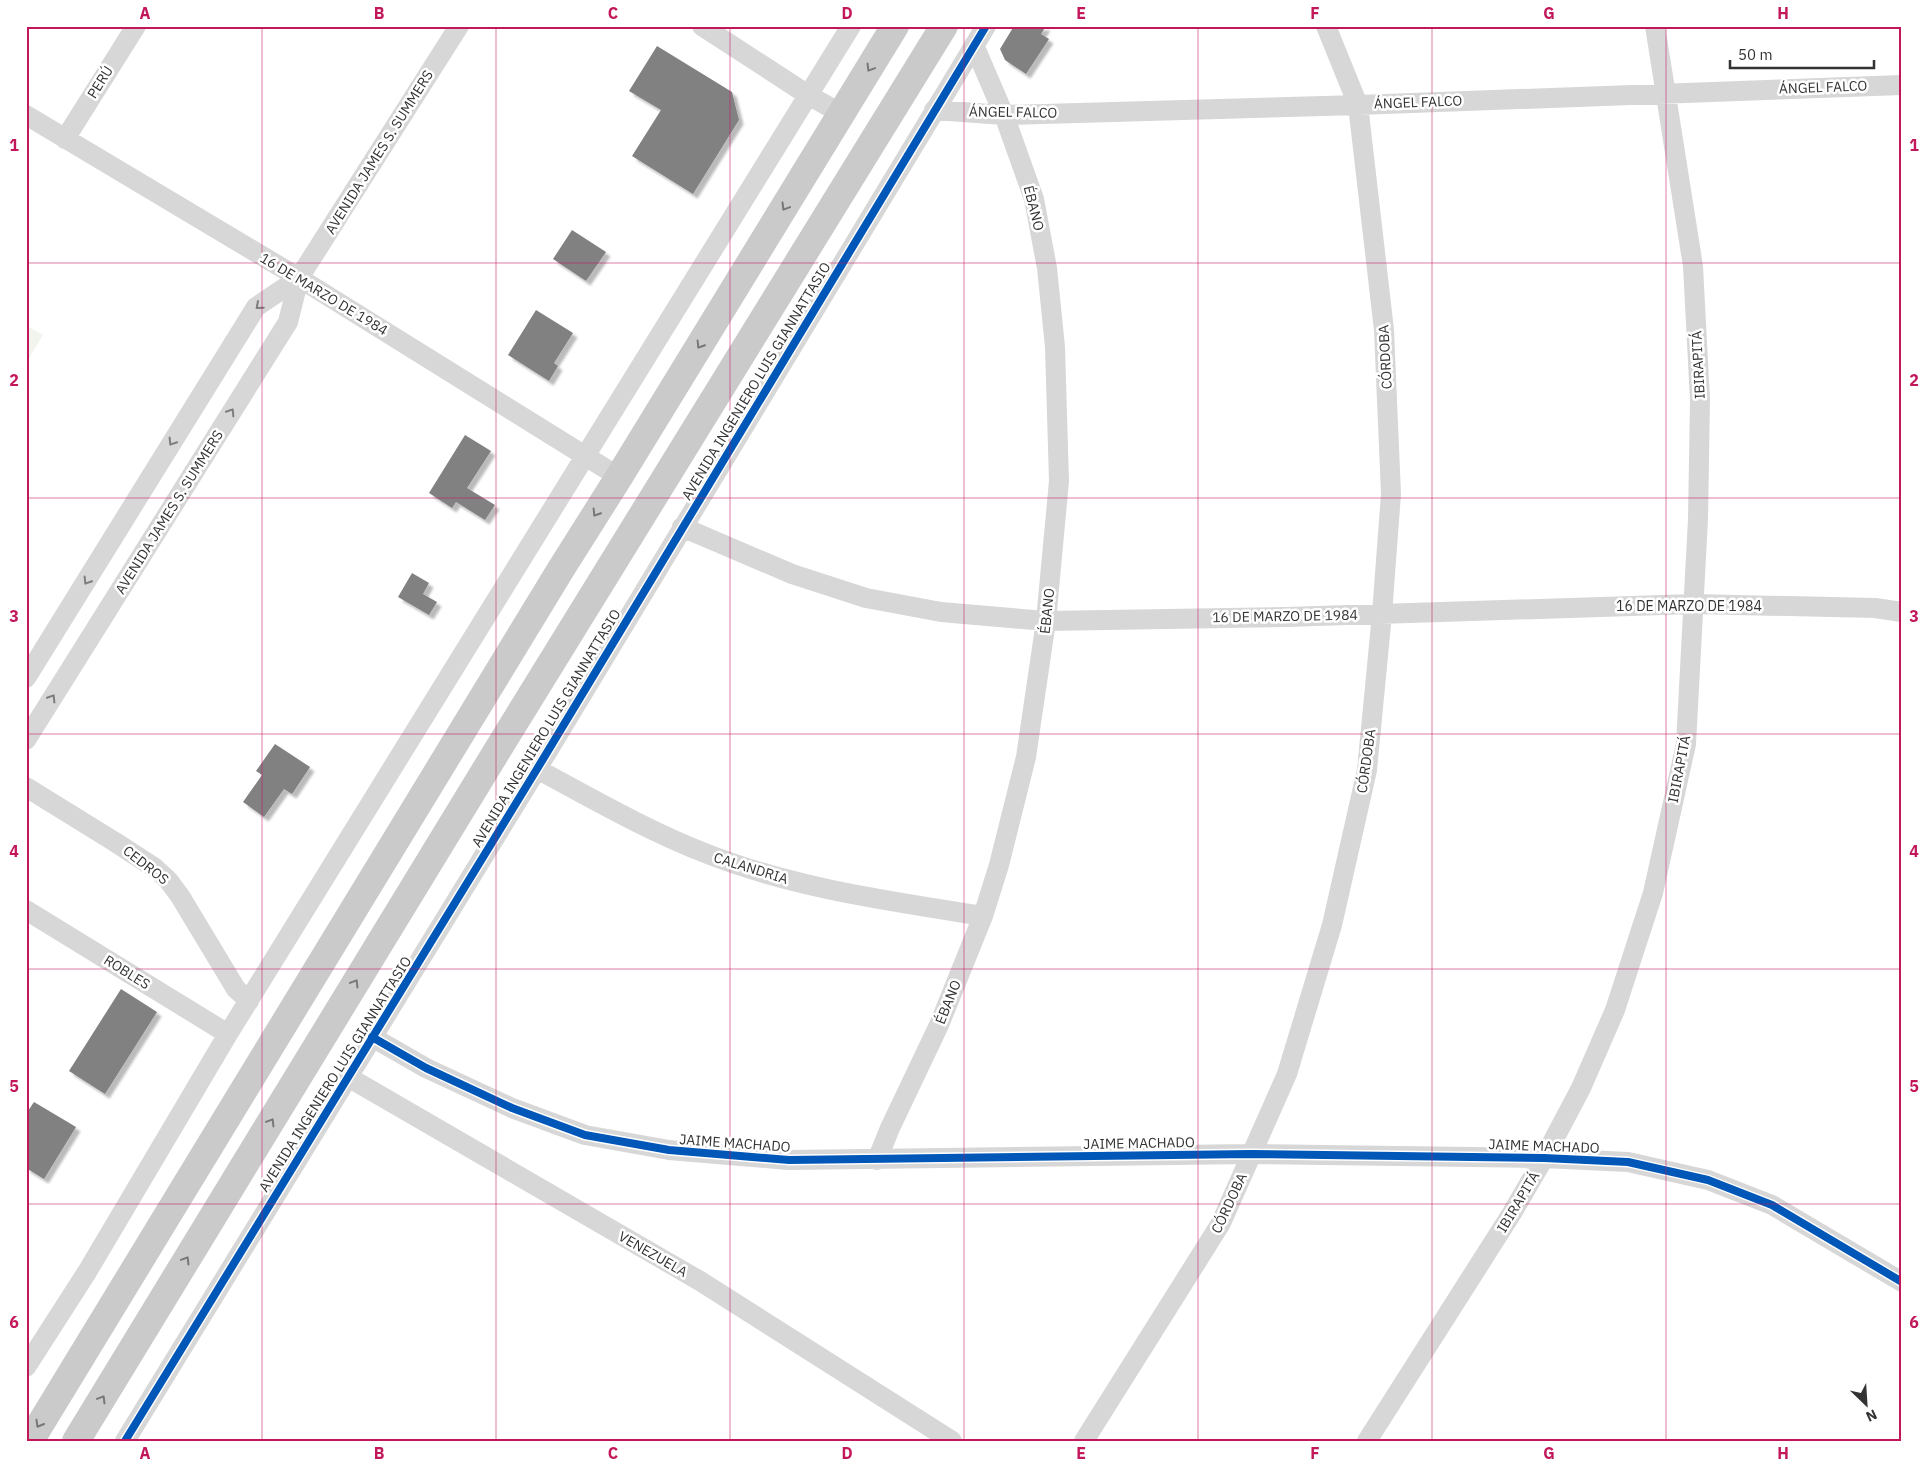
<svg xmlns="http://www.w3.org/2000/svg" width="1928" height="1467" viewBox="0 0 1928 1467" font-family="'IBM Plex Sans',sans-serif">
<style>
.green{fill:#f1f5ed}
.building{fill:#818181;filter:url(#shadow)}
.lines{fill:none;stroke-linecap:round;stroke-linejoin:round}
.street{stroke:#d7d7d7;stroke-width:20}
.primary{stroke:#cacaca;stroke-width:28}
.cycleway-casing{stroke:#fff;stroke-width:11}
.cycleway{stroke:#0057b8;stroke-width:8}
.oneway{stroke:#777}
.oneway2{stroke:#7d7d7d}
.grid{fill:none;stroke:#c2185b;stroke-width:1;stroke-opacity:0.55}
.labels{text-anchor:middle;stroke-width:5;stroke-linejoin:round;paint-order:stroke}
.street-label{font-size:14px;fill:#333;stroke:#fff}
.neatline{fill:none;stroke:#c2185b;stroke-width:2}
.grid-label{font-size:16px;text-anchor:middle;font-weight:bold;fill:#c2185b}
</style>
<defs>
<filter id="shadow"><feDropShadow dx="4.5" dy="4.5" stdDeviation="1" flood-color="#0004"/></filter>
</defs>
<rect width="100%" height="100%" fill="#fff"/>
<path class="green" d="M26 325 43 335 26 363Z"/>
<path class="building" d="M1014 26H1046L1041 34 1049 39 1026 74 1005 60 1000 49Z
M657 46 732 92 739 120 693 194 632 156 661 110 629 91Z
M572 230 606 252 586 281 553 259Z
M536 310 573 333 554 363 558 366 549 381 508 355Z
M465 435 491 451 467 488 495 505 485 520 456 502 452 508 429 493Z
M412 573 429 583 423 594 437 602 429 615 398 597Z
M275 744 310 767 292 794 284 789 264 817 243 802 262 775 256 771Z
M121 989 157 1012 105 1094 69 1071Z
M34 1102 76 1127 44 1179 26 1168V1114Z"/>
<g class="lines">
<path class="street" d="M702 26 808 95 842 114
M934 110 1004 115 1358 105 1902 85
M26 115 299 278 619 477
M65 139 136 26
M682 527 792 574 866 598 941 612 1046 621 1286 617 1693 604 1875 608 1902 612
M26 678 256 307 299 278
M26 740 288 322 299 278 459 26
M537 769C594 800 650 832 710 855 798 889 891 901 983 916
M26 787 115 842 155 868 168 880 180 896 236 989 249 1001
M26 910 228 1034
M372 1037 426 1068 512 1108 585 1135 669 1150 789 1160 1251 1154 1544 1158 1628 1162 1708 1180 1772 1205 1902 1282
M348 1077 700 1281 952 1441
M877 1160 890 1128 939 1025 983 916 999 865 1026 757 1046 621 1059 481 1055 347 1047 268 1034 199 1004 115 974 45
M26 1367 87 1272 228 1034 851 26
M125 1441 537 769 986 26
M1084 1441 1221 1223 1287 1074 1332 925 1367 770 1382 614 1391 494 1384 330 1358 105 1326 26
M1367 1441 1512 1213 1544 1158 1581 1088 1615 1010 1653 893 1686 744 1698 519 1700 400 1693 266 1655 26"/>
<path class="primary" d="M30 1441 561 569 619 477 895 26
M76 1441 500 746 944 26"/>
<defs>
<path id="cycleway" d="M372 1037 426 1068 512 1108 585 1135 669 1150 789 1160 1251 1154 1544 1158 1628 1162 1708 1180 1772 1205 1902 1282
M125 1441 537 769 986 26"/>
</defs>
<use href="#cycleway" class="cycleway-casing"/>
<use href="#cycleway" class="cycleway"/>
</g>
<defs><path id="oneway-chevron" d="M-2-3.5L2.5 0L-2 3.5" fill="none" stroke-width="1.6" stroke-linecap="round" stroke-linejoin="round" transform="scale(1.25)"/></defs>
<g class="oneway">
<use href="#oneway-chevron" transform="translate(870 68) rotate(121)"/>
<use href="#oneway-chevron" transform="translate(785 207) rotate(121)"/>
<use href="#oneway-chevron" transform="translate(700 345) rotate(122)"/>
<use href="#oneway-chevron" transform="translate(596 513) rotate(122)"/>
<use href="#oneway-chevron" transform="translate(355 983) rotate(-59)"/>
<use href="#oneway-chevron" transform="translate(271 1122) rotate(-59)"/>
<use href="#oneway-chevron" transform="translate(186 1260) rotate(-59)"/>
<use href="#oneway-chevron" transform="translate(102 1399) rotate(-59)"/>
<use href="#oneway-chevron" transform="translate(39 1424) rotate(120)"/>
</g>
<g class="oneway2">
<use href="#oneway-chevron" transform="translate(259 306) rotate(139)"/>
<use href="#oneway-chevron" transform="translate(231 412) rotate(-58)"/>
<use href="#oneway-chevron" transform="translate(172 442) rotate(122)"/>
<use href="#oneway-chevron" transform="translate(87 581) rotate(122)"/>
<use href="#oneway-chevron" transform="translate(52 698) rotate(-58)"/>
</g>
<path class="grid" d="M262 26V1441M496 26V1441M730 26V1441M964 26V1441M1198 26V1441M1432 26V1441M1666 26V1441M26 263H1902M26 498H1902M26 734H1902M26 969H1902M26 1204H1902"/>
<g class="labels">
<g class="street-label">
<text transform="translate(100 82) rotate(-58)" y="5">PERÚ</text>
<text transform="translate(1823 87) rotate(-2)" y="5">ÁNGEL FALCO</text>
<text transform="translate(1418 102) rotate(-2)" y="5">ÁNGEL FALCO</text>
<text transform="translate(1013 112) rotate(1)" y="5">ÁNGEL FALCO</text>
<text transform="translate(379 152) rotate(-58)" y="5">AVENIDA JAMES S. SUMMERS</text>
<text transform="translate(1034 208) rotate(76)" y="5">ÉBANO</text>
<text transform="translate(324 294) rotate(31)" y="5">16 DE MARZO DE 1984</text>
<text transform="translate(1385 357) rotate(-93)" y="5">CÓRDOBA</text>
<text transform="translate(1698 365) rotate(-93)" y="5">IBIRAPITÁ</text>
<text transform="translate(756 381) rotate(-59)" y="5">AVENIDA INGENIERO LUIS GIANNATTASIO</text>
<text transform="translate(169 512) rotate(-58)" y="5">AVENIDA JAMES S. SUMMERS</text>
<text x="1689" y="611">16 DE MARZO DE 1984</text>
<text transform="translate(1047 611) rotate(-84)" y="5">ÉBANO</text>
<text transform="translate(1285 616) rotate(-1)" y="5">16 DE MARZO DE 1984</text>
<text transform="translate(546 728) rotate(-59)" y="5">AVENIDA INGENIERO LUIS GIANNATTASIO</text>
<text transform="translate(1366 761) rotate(-82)" y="5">CÓRDOBA</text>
<text transform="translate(1679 769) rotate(-79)" y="5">IBIRAPITÁ</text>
<text transform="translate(146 865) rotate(38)" y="5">CEDROS</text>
<text transform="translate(751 868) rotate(17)" y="5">CALANDRIA</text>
<text transform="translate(127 972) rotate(32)" y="5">ROBLES</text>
<text transform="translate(948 1002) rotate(-68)" y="5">ÉBANO</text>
<text transform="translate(335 1074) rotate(-58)" y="5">AVENIDA INGENIERO LUIS GIANNATTASIO</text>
<text transform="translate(735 1143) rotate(4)" y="5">JAIME MACHADO</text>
<text transform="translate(1139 1143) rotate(-1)" y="5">JAIME MACHADO</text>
<text transform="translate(1544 1146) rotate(2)" y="5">JAIME MACHADO</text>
<text transform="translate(1518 1202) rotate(-59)" y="5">IBIRAPITÁ</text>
<text transform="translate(1229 1203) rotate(-65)" y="5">CÓRDOBA</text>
<text transform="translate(653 1254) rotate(30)" y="5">VENEZUELA</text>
</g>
</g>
<rect width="1928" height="1467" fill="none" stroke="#ffffff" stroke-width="55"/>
<g transform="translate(1866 1404) rotate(155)" stroke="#ffffff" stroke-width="4" paint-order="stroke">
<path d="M0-4L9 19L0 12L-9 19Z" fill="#333333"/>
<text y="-8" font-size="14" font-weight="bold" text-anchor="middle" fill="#333333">N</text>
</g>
<path d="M1730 60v8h144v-8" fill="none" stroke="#333333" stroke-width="2.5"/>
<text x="1738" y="60" font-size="15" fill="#333333" stroke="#ffffff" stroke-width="4" paint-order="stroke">50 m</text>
<rect x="28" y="28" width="1872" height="1412" class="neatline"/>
<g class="grid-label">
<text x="145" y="19">A</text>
<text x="379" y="19">B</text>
<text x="613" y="19">C</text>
<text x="847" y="19">D</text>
<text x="1081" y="19">E</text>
<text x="1315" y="19">F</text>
<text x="1549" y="19">G</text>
<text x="1783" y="19">H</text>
<text x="14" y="151">1</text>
<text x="1914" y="151">1</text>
<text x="14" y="386">2</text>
<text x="1914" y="386">2</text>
<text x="14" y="622">3</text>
<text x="1914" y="622">3</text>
<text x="14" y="857">4</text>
<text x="1914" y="857">4</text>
<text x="14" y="1092">5</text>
<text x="1914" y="1092">5</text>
<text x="14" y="1328">6</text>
<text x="1914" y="1328">6</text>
<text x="145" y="1459">A</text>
<text x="379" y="1459">B</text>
<text x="613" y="1459">C</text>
<text x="847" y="1459">D</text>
<text x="1081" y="1459">E</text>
<text x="1315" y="1459">F</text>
<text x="1549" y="1459">G</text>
<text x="1783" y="1459">H</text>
</g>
</svg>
